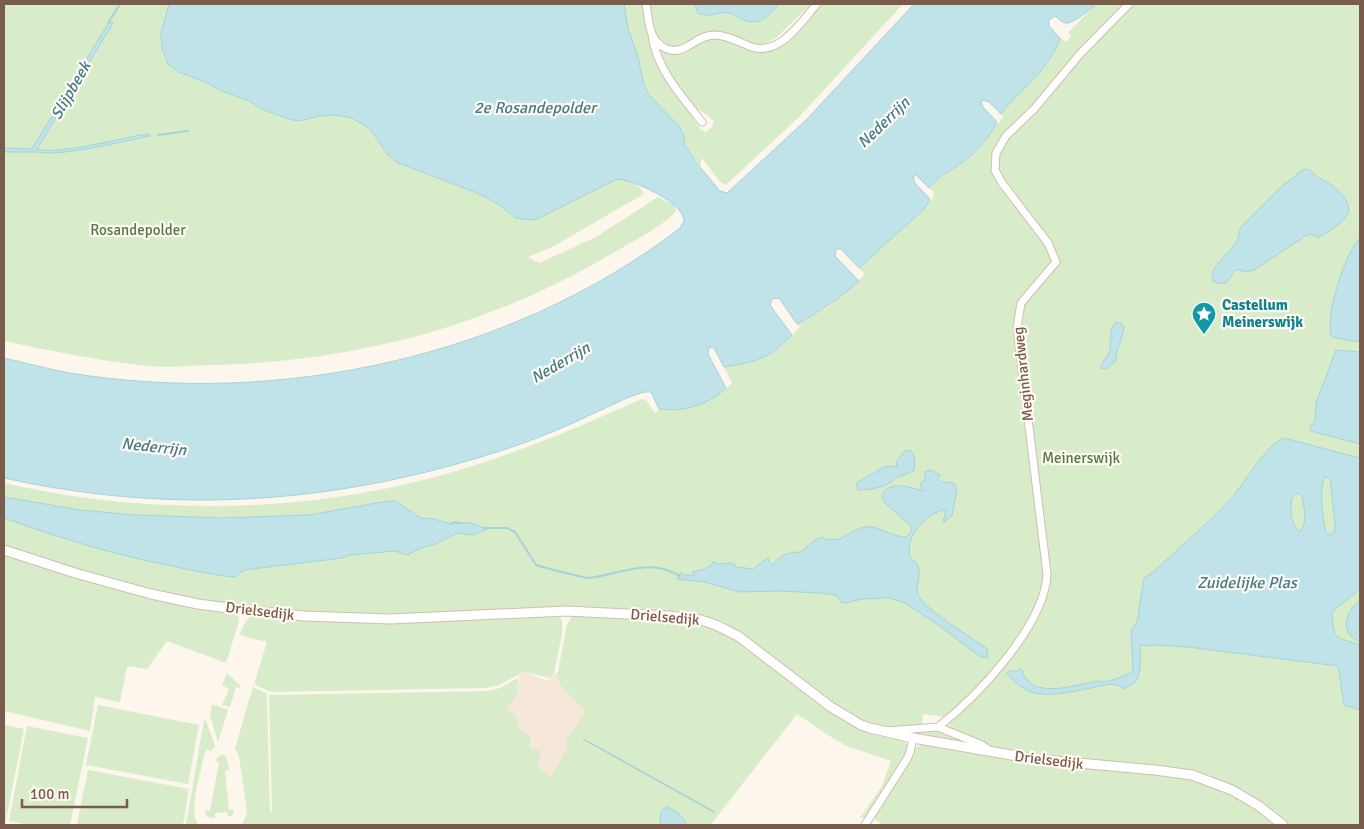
<svg xmlns="http://www.w3.org/2000/svg" width="1364" height="829" viewBox="0 0 1364 829" font-family="Signika,sans-serif">
<style>
.residential{fill:#f5e8da}
.green{fill:#d8ecc9}
.water{fill:#bfe3e8;stroke:#a5d3da;fill-rule:evenodd}
.lines{fill:none;stroke-linecap:round;stroke-linejoin:round}
.stream{stroke:#a5d3da;stroke-width:2}
.minor-casing{stroke:#d1beb0;stroke-width:9}
.tertiary-casing{stroke:#d1beb0;stroke-width:11}
.minor{stroke:#fff;stroke-width:7}
.tertiary{stroke:#fff;stroke-width:9}
.labels{text-anchor:middle;stroke-width:4.5;stroke-linejoin:round;paint-order:stroke}
.park-label{font-size:15px;fill:#537a41;stroke:#fffaf3}
.culture-label{font-size:15px;font-weight:bold;fill:#0d838f;stroke:#fffaf3;text-anchor:start}
.street-label{font-size:15px;fill:#7a5c4d;stroke:#fffaf3}
.water-label{font-size:16px;font-style:italic;fill:#437c86;stroke:#fffaf3}
</style>
<rect width="100%" height="100%" fill="#fdf6ec"/>
<path class="residential" d="M521 670 544 680H548L553 675V672L558 674 560 685 587 711 566 739 569 747 551 776 538 766 541 751 530 747 532 742 530 735 520 729 515 714 508 712V707L518 688 519 676Z"/>
<path class="green" d="M4 4H169L161 33 162 49 165 59 178 72 203 81 222 91 249 101 264 110 289 119 298 121 320 116 337 115 351 118 366 126 371 130 387 154 396 162 477 193 498 204 516 218 529 220 537 219 617 179C628 180 639 184 644 194L552 247 528 257 539 263 596 237 658 197 674 205 676 210C671 223 615 251 601 260 483 328 349 362 214 365 193 365 170 368 149 366 100 361 52 351 4 341Z
M624 4H644L653 46 700 129 706 132 712 127 714 122C708 114 699 111 692 105 676 91 661 58 654 39L665 51C680 47 697 39 713 37 725 36 735 43 745 48 781 63 800 27 821 4H903L799 117 726 185 720 182 702 158 700 166 684 144 680 127 656 103 646 90 638 57 628 29Z
M650 4H694L698 13 704 16 728 13 747 21 768 17 779 4H811L776 38 760 46 715 33 672 50C654 37 652 26 650 4Z
M1096 4H1360V825H1289L1268 807 1230 785 1208 775 1190 770 1057 758 1002 750 954 732 948 727 952 718 923 714 922 725 880 727 860 720 833 703 722 621 709 617 668 612C596 612 524 612 453 613 373 614 294 614 215 603 145 592 71 569 4 546V483C151 517 318 514 463 469 524 450 584 425 642 399L647 401 654 412 656 413 659 409C665 409 670 410 675 410 697 408 717 398 732 383L724 367C764 360 772 357 800 327L797 324 828 307 863 276 864 273 859 268 924 209 930 199 932 200 934 192 929 188 933 183 964 161 997 122 999 123 1003 117 1001 114C1021 88 1050 70 1060 38L1066 42 1071 36 1068 33Z
M4 553 235 613 238 615 239 621 226 663 167 641 147 669 127 666 120 702 95 697 90 731 4 711Z
M256 615 405 621 554 615H559L562 621V634L554 673 550 678 522 671 520 674 499 685 485 688 277 692 268 691 254 684 267 642 240 635 243 626 250 616Z
M572 616 695 622 724 632 756 654 830 709 890 737 901 739 907 744 908 751 866 818H860L882 786 891 761 847 746 831 737 797 714 712 823V825H242L247 812 239 756 235 748 253 687 266 693 267 697 270 812H272L269 695 488 691 500 688 518 678 517 693 508 707V711C520 714 515 721 520 729L531 737 530 747 541 751 538 766 541 769 551 776 568 747 566 744V739L586 712 560 685 557 676 567 625Z
M227 673 241 686 240 688 236 687 230 707 222 705 229 689 222 685Z
M212 704 228 710 218 742 210 715Z
M98 705 199 725 188 784 86 765Z
M204 720 206 721 215 746 211 751 207 749 204 755C201 772 188 810 198 824L186 825Z
M4 725 24 729 5 825H4Z
M27 726 88 738 70 825H29L9 821Z
M932 730 938 731 976 745 898 732Z
M923 744 1172 774 1204 781 1247 802 1279 825H879L881 823 876 821 874 817 902 773 915 748Z
M220 755H224L227 758 229 770H225L229 810H234L232 816H228L227 812 215 813V818L207 817 205 813 206 810 210 811 219 762 215 761Z
M88 770 189 789 183 825H77Z"/>
<path class="water" d="M169 4H624L628 29 638 57 644 85 649 95 680 127 684 136V144L696 162 720 191 727 193 806 120 914 4H1096C1091 9 1072 25 1065 23 1061 22 1058 18 1055 16L1049 20V26L1060 38C1050 70 1021 88 1001 114L989 102 983 100 981 101 983 107 997 122C988 140 974 155 957 166 947 173 936 178 929 188L916 175 913 177 915 183 930 199 924 209 859 268 840 248 836 250 835 256 859 281C839 299 821 311 797 324L779 298 772 299 770 305 792 335C767 360 758 361 724 367L714 348 712 347 709 348 708 354 726 388C713 401 694 408 675 410 670 410 665 409 659 409L651 392H644C626 397 609 407 592 414 568 426 543 436 518 445 348 503 180 517 4 478V358C26 363 48 369 70 373 279 407 511 358 680 228L684 221C684 202 633 180 617 179L537 219 529 220 516 218 498 204 477 193 396 162 387 154 371 130 366 126 351 118 337 115 320 116 298 121 289 119 264 110 249 101 222 91 203 81 178 72 168 64 162 49 161 33Z
M694 4H779C770 14 762 25 747 21 741 20 735 14 729 13 718 11 709 19 698 13Z
M109 22 113 23 37 149C58 155 117 139 141 135L149 134 150 136C123 141 62 157 38 152H4V148L32 149Z
M1304 169 1310 170C1316 177 1323 180 1330 184 1364 210 1346 221 1318 238L1312 234 1307 235 1254 270 1245 272 1240 270H1235L1227 282 1220 284 1213 281C1208 266 1231 253 1237 241 1240 236 1238 231 1242 226L1282 186Z
M1360 238V342L1336 338 1331 336C1326 313 1344 255 1360 238Z
M1116 322 1122 324 1124 328C1123 334 1121 339 1119 345 1114 357 1121 361 1105 369L1101 368C1102 361 1106 359 1109 353 1113 343 1107 331 1116 322Z
M1336 350 1360 352V444L1311 431 1310 427 1315 421 1316 403Z
M1284 438 1360 458V589L1332 612C1334 641 1334 636 1360 645V710L1344 705 1338 666 1188 647 1153 645 1148 646 1140 645V670L1137 680 1125 689C1114 682 1108 684 1096 687 1082 690 1052 696 1039 694 1027 693 1013 682 1007 673L1010 670 1015 672 1020 669 1022 670C1031 701 1074 685 1098 681 1109 684 1122 676 1132 672L1133 670 1131 630 1137 622 1144 578 1153 572C1179 548 1205 526 1229 501 1244 485 1264 446 1284 438ZM1325 477 1330 478 1335 524 1334 533 1328 535C1322 528 1319 484 1325 477ZM1298 493 1302 496C1304 507 1308 523 1300 531L1297 530C1291 521 1288 505 1294 494Z
M906 450 911 451 915 458 914 471C907 472 903 477 897 477 889 487 870 490 858 490L856 484 858 482 884 467 893 466 897 468 896 461Z
M930 470 940 475 938 479C943 485 949 481 954 483L957 489 952 516 948 518 945 522H943L946 510C933 510 916 527 911 539 909 545 909 552 910 558L917 563C918 567 920 571 919 574 919 581 916 587 918 594 922 608 973 638 987 649L988 658 979 656 937 624 905 603 890 598H882L862 599 846 603 841 602 836 595 820 593 778 591 739 592 705 582 677 579 681 572 683 575H695L692 572C700 570 710 569 714 561L717 564 732 563 737 567 753 569 768 558 772 566C780 555 788 552 801 552L813 541 822 537 827 540C831 539 835 540 839 539 849 535 859 525 872 527 883 529 894 537 906 537L911 532 912 527 885 503 882 495C890 480 910 487 923 491L920 484 925 480V472Z
M4 497 80 510 136 515 222 518 309 515 388 501H395L421 518 434 519 448 523H471L487 529 473 535 457 533 433 545 424 547 407 555 395 551 350 555 342 558 244 570 235 577C212 575 190 570 167 565 111 554 57 537 4 518Z
M1360 600V642C1357 640 1352 638 1350 635 1341 623 1350 608 1360 600Z
M583 739 602 749 715 812H713Z
M666 807C676 810 683 816 686 825H660L661 812Z"/>
<g class="lines">
<path class="stream" d="M108 23 120 4
M158 135 188 131
M451 524 454 522 461 523
M484 528H507L515 532 536 565C541 567 585 578 589 578 621 574 650 557 680 576"/>
<defs>
<path id="minor" d="M646 4C648 13 648 25 652 34 658 48 673 55 686 47 696 42 703 35 714 35 727 35 739 42 751 47 780 56 800 23 817 4
M652 35C656 68 682 97 702 122
M938 727C977 697 1045 625 1047 574L1017 328 1021 303 1056 262 1048 243 1002 183 995 170 996 153 1006 136 1035 108 1080 54 1129 4
M887 731 938 727 982 745 989 750
M865 825 907 759 910 752 913 738"/>
<path id="tertiary" d="M4 550 75 573 151 594 198 604 244 610 305 616 390 619 566 611 669 616 701 620 716 625 738 636 831 707 861 725 870 728 913 738 1035 759 1155 770 1192 775 1232 790 1259 806 1283 825"/>
</defs>
<use href="#minor" class="minor-casing"/>
<use href="#tertiary" class="tertiary-casing"/>
<use href="#minor" class="minor"/>
<use href="#tertiary" class="tertiary"/>
</g>
<defs>
<symbol id="sight-pin" viewBox="-11 -11 22 30"><path d="M0 17L-7.5 6A9.5 9.5 0 1 1 7.5 6Z" fill="#0f9aa8" stroke="#fffaf3"/><path d="M0-6L1.8-2.2L6-1.7L2.9 1.2L3.7 5.4L0 3.3L-3.7 5.4L-2.9 1.2L-6-1.7L-1.8-2.2Z" fill="#fff"/></symbol>
</defs>
<g fill-rule="evenodd">
<use href="#sight-pin" x="1190" y="300" width="28" height="38"/>
</g>
<g class="labels">
<g class="park-label">
<text x="138" y="235">Rosandepolder</text>
<text x="1081" y="463">Meinerswijk</text>
</g>
<g class="culture-label">
<text x="1222" y="310">Castellum<tspan x="1222" dy="17">Meinerswijk</tspan></text>
</g>
<g class="street-label">
<text transform="translate(1023 374) rotate(-96)" y="5">Meginhardweg</text>
<text transform="translate(260 611) rotate(7)" y="5">Drielsedijk</text>
<text transform="translate(665 617) rotate(5)" y="5">Drielsedijk</text>
<text transform="translate(1049 760) rotate(7)" y="5">Drielsedijk</text>
</g>
<g class="water-label">
<text transform="translate(70 90) rotate(-60)" y="6">Slijpbeek</text>
<text x="535" y="113">2e Rosandepolder</text>
<text transform="translate(883 122) rotate(-44)" y="6">Nederrijn</text>
<text transform="translate(560 362) rotate(-30)" y="6">Nederrijn</text>
<text transform="translate(154 446) rotate(6)" y="6">Nederrijn</text>
<text x="1247" y="588">Zuidelijke Plas</text>
</g>
</g>
<rect width="1364" height="829" fill="none" stroke="#7a5c4d" stroke-width="10"/>
<path d="M22 799v8h105v-8" fill="none" stroke="#7a5c4d" stroke-width="2.5"/>
<text x="30" y="799" font-size="15" fill="#7a5c4d" stroke="#fffaf3" stroke-width="4" paint-order="stroke">100 m</text>
</svg>
